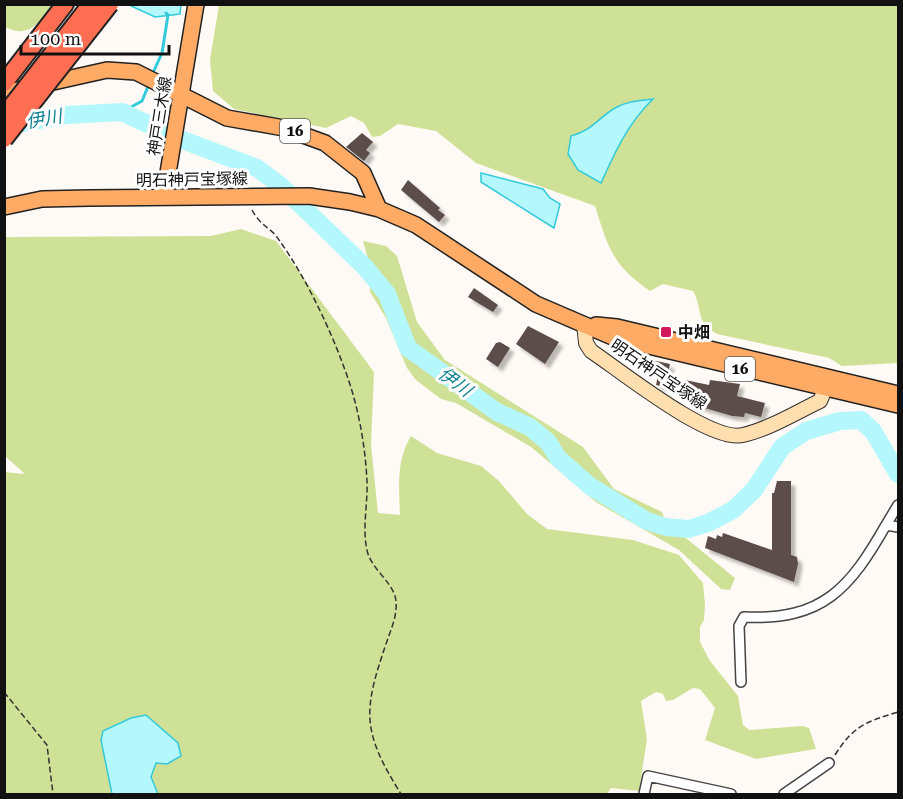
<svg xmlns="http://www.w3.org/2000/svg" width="903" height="799" viewBox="0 0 903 799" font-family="'Roboto Serif','Noto Sans JP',serif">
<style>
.forest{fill:#cfe197;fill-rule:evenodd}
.water{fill:#b4f7fc;stroke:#33cadb;stroke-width:1.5}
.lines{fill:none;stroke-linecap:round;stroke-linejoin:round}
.stream{stroke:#33cadb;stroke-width:3}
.river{stroke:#b4f7fc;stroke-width:18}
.building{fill:#5b4d4c;filter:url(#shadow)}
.street-casing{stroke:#444;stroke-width:12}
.secondary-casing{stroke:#333;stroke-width:16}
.primary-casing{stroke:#222;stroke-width:18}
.highway-casing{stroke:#222;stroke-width:20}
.path{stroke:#333;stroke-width:1.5;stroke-dasharray:6 3;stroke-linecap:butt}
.street{stroke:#fff;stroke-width:9}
.secondary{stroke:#ffdeb0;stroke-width:14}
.primary{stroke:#ffab65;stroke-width:15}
.highway{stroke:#ff6e53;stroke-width:16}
.highway-bridge-casing{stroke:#222;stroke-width:20;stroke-linecap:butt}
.highway-bridge{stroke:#ff6e53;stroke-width:16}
.poi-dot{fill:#d11959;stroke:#fff;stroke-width:2}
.labels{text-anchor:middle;stroke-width:6;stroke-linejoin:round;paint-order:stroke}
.shield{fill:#fff;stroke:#585858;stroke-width:1.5}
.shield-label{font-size:15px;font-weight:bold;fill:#111}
.street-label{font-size:16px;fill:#111;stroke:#fff}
.poi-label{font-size:16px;font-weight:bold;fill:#111;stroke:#fff;text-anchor:start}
.water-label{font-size:18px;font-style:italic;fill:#0c7f91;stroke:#fff}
</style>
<defs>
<filter id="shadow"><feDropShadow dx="4.5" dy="4.5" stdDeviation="1.5" flood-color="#0004"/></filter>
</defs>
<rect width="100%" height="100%" fill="#fffaf5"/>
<path class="forest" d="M4 5 5 4 52 5C40 23 28 39 5 27Z
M219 5H898V363L842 366 829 358 717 334C694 320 704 312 693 291L663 284 650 291C612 265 608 247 595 206L476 163 436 131 398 124 380 136 372 137 364 123 351 116 326 128 234 109 213 91 210 60ZM652 100 639 112 613 155 571 136 587 132 614 108Z
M241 229 276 241 374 372 371 445 378 513 400 515C399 487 396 461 411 436L437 453 481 466 499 481 527 514 547 529 633 540 679 555 703 583 705 605 704 620 700 627V642L710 661 738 696 743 725 749 730 803 726 809 728 816 749 756 759 705 740 715 708 700 689 693 688 673 700 666 701 663 694 656 692 641 701 647 739 639 791 611 788 607 794H158L151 777 156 762 178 743 146 715 101 740 112 794H5L4 472 25 474 5 456V237L211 236Z
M363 241 386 246 397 256 417 322 445 360 583 447 614 489 662 512 666 522 735 578 730 590 721 589 679 550 596 502 531 447 456 403 441 399 416 380 407 368 386 318 370 292 371 270Z"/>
<path class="water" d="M129 5H181L180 14 155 17Z
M653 99C628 123 615 152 601 183L578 170 568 154 571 136C593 130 598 118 615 108 627 101 639 101 653 99Z
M481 173 543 189 550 198 560 204 554 228 481 182Z
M146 715 178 743 181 756 167 764 156 763 151 777 158 794H112L101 740 103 731 131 718Z"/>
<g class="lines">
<path class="stream" d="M152 75 162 53 168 15 166 13
M122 112 142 101 149 84"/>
<path class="river" d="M6 126 67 115 122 112 180 139 257 168 282 187 365 267 387 294 408 348 497 412 530 427 548 442 558 458 590 486 647 521 666 527 689 529 708 523 733 510 754 490 782 447 806 431 840 421 861 420 873 431 898 474"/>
</g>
<path class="building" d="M362 133 373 142 366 150 370 153 364 161 346 147Z
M408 180 440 208 438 210 445 215 439 222 401 190Z
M474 288 498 305 493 312 468 297Z
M528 326 559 342 545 364 516 344Z
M500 342 510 348 498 367 486 359 496 343Z
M652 360 670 364 665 387 656 385 659 371 650 368Z
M685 380 709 385 710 380 740 384 737 396 765 403 761 417 745 413 744 417 732 416 691 404 693 395 684 393Z
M777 481H791V555L797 557 798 564 794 582 705 548 708 536 716 539 717 535 722 537 723 533 772 550V493H774Z"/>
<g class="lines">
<defs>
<path id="street" d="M898 505 886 525 898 527
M741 682 739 626 744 617C823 621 850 588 886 525
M644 794 648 776 731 794
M784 794 829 763"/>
<path id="secondary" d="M584 324 586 343 591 351C621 371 710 443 743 435 769 429 795 413 820 401L829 380"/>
<path id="primary" d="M4 93 107 70 136 72 227 118 284 128 325 143 363 173 379 209
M164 197 196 4
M4 207 42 199 89 198 309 196 350 202 379 209 416 225 536 304 615 338 898 405
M596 325 617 327 898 394"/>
<path id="highway" d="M4 83 65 4"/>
</defs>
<use href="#street" class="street-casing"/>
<use href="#secondary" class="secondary-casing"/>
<use href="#primary" class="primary-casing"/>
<use href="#highway" class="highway-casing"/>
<path class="path" d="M252 210C261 227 271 227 279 240 305 276 330 328 345 370 358 405 365 443 367 481 368 503 362 528 367 550 370 567 390 580 395 596 399 611 392 627 387 641 363 711 361 730 401 794
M4 692 47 745 53 794
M835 755C854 725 866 722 898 712"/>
<use href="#street" class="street"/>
<use href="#secondary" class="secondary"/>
<use href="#primary" class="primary"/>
<use href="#highway" class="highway"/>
<defs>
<path id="highway-bridge" d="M4 116 91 4
M4 139 110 4"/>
</defs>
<use href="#highway-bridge" class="highway-bridge-casing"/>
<use href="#highway-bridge" class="highway-bridge"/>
</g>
<rect class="poi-dot" x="660" y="326" width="12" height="12" rx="3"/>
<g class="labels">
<g class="shield">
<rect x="280" y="119" width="30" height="24" rx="4.5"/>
<rect x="725" y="357" width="30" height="24" rx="4.5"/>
</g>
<g class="shield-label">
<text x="295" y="136">16</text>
<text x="740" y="374">16</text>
</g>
<g class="street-label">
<text transform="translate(159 116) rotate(-81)" y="6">神戸三木線</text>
<text transform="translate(192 179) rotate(-1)" y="6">明石神戸宝塚線</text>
<text transform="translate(659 374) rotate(34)" y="6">明石神戸宝塚線</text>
</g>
<g class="poi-label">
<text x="678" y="338">中畑</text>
</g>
<g class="water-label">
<text transform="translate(44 119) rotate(-10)" y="6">伊川</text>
<text transform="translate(455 382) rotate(36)" y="6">伊川</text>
</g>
</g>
<rect width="903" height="799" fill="none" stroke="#111111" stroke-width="12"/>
<path d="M21 45v9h148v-9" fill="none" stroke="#111111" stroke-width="3"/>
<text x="30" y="45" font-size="18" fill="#111111" stroke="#ffffff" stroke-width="4.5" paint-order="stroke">100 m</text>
</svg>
